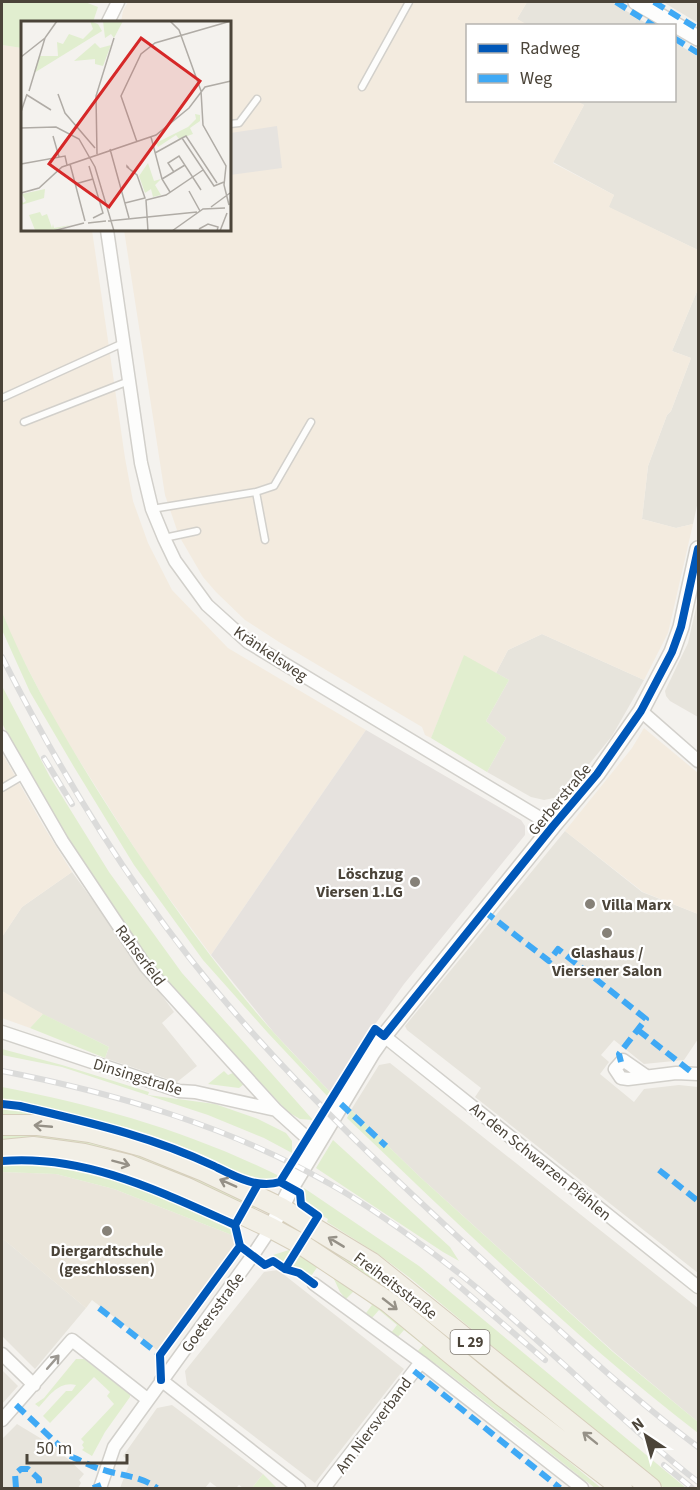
<svg xmlns="http://www.w3.org/2000/svg" width="700" height="1490" viewBox="0 0 700 1490" font-family="'Source Sans 3',sans-serif">
<style>
.residential{fill:#e7e4dc}
.commercial{fill:#f3ebdf}
.industrial{fill:#e6e2de}
.education{fill:#eae5da}
.green{fill:#e1eecf}
.parking{fill:#e6e3df}
.lines{fill:none;stroke-linecap:round;stroke-linejoin:round}
.service-casing{stroke:#d2d0cb;stroke-width:9}
.minor-casing{stroke:#d2d0cb;stroke-width:15}
.tertiary-casing{stroke:#d2d0cb;stroke-width:18}
.primary-casing{stroke:#d6cebb;stroke-width:22}
.service{stroke:#fdfdfc;stroke-width:6}
.minor{stroke:#fdfdfc;stroke-width:12}
.tertiary{stroke:#fdfdfc;stroke-width:15}
.primary{stroke:#f2efe6;stroke-width:20}
.rail-casing{stroke:#dbdbda;stroke-width:6}
.rail{stroke:#fff;stroke-width:4;stroke-dasharray:11;stroke-linecap:butt}
.quiet{stroke:#3fa9f5;stroke-width:6;stroke-dasharray:12 6;stroke-linecap:butt}
.cycleway-casing{stroke:#fff;stroke-width:11}
.cycleway{stroke:#0057b8;stroke-width:8}
.oneway{stroke:#969187}
.oneway2{stroke:#9b9791}
.poi-dot{fill:#868178;stroke:#fff;stroke-width:2}
.labels{text-anchor:middle;stroke-width:4.5;stroke-linejoin:round;paint-order:stroke}
.shield{fill:#fff;stroke:#817c74;stroke-width:1.5}
.shield-label{font-size:15px;font-weight:bold;fill:#4b4439}
.street-label{font-size:16px;fill:#4b4439;stroke:#fff}
.poi-label{font-size:16px;font-weight:bold;fill:#4b4439;stroke:#fff}
.inset-road{fill:none;stroke:#b0aca6;stroke-width:1.5}
.view{fill:#d62828;fill-opacity:0.15;stroke:#d62828;stroke-width:3}
.inset-edge{fill:none;stroke:#4b4439;stroke-width:3}
</style>
<rect width="100%" height="100%" fill="#f4f2ee"/>
<path class="residential" d="M527 2H612L649 25 528 26 517 19Z
M663 2H698V23Z
M675 42 698 57V250L608 207 614 195 553 162 584 105 575 101 674 100Z
M698 289V501L693 524 676 528 642 519 648 466 667 415 671 411 691 358 672 351Z
M698 599V717L670 701 666 696 665 691 688 643Z
M542 634 644 680 612 736 569 789 554 798 544 800 531 797 487 772 506 738 486 721 509 680 496 673 508 650Z
M565 831 642 892 698 914V1039L684 1060 644 1064 614 1040 601 1055 609 1062 600 1074 634 1102 644 1089 679 1085 698 1087V1273L475 1097 481 1088 407 1030 405 1026Z
M72 872 174 1012 162 1023 197 1066 177 1082 105 1058 109 1047 18 1002 2 991V937L22 907Z
M390 1063 698 1308V1422L614 1352 420 1177 351 1110 379 1065Z
M2 1238 86 1308 35 1369 2 1336Z
M278 1270 404 1369 315 1483 187 1385 185 1371 264 1272Z
M2 1370 18 1386 2 1404Z
M172 1405 263 1474 252 1488H243L239 1485 236 1488H218L210 1482 205 1488H120L130 1462 123 1456 157 1408Z
M17 1424 55 1447 84 1474 79 1480 81 1483 78 1488H2V1439Z"/>
<path class="commercial" d="M128 2H527L517 19 528 25 468 26V100H575L584 105 553 163 614 195 609 207 698 250V289L672 351 691 358 671 411 667 415 648 466 642 519 676 528 693 524 668 633 644 680 542 634 508 650 496 673 464 656 431 738 425 735 422 727 279 642 245 620 216 592 203 577 179 536 165 495 124 230H230V22H121L123 11Z
M2 45 22 48V230H92L125 458 133 501 148 543 172 590 228 648 366 730 211 955 149 871 57 725 13 640 2 612Z
M644 728 698 773V914L643 892 565 831 632 748Z
M2 753 44 827 72 872 22 907 2 937Z
M2 991 43 1014 30 1028 2 1018Z"/>
<path class="industrial" d="M366 730 521 820 525 826V835L404 984 353 1055 331 1093 275 1034 211 955Z"/>
<path class="education" d="M2 1172 56 1174 114 1189 237 1237 233 1254 166 1346 157 1350 92 1300 86 1308 2 1238Z"/>
<path class="green" d="M2 2H85L98 7 93 22H22V48L2 45Z
M2 612C27 674 61 731 96 788 150 874 207 958 275 1034 293 1054 312 1073 331 1093L329 1098 268 1033 203 960 134 865 74 767 30 692 2 630Z
M464 655 509 680 486 721 506 738 487 772 431 738Z
M2 686 50 777 109 872 182 973 313 1120 300 1119 288 1112 152 966 68 839 16 751 2 723Z
M43 1014 109 1047 105 1058 30 1028Z
M2 1049 62 1065 149 1092 148 1095 215 1104 258 1119 286 1133 292 1141V1153L264 1138 208 1115 62 1067 2 1055Z
M224 1071 228 1075 233 1073 244 1084 239 1088 208 1084Z
M2 1087C101 1106 197 1134 287 1180L261 1189 2 1117Z
M351 1110 420 1177 613 1352 698 1422V1433C574 1337 460 1226 347 1118Z
M34 1132 100 1141 155 1159 261 1208H254L151 1162 99 1147 33 1137 2 1141V1133Z
M333 1140 450 1247 459 1261 443 1252 316 1168Z
M2 1159C34 1160 66 1160 97 1167 145 1179 190 1201 234 1220L241 1228 244 1243 237 1237 114 1189 56 1174 2 1172Z
M304 1188 419 1266 686 1488H664L410 1278 378 1254 327 1222 328 1219 307 1207Z
M301 1231 339 1253 383 1284 497 1378 553 1417 639 1488H634L548 1418 540 1419 297 1232Z
M289 1250 302 1253 380 1305 601 1488H595L586 1481 583 1485 576 1478 578 1475 510 1421 507 1424 499 1418 502 1415 436 1364 434 1367 416 1353 423 1345 404 1330 397 1338 391 1333 397 1325 379 1310 372 1318 366 1313 372 1305 354 1291 346 1299 340 1292 333 1277 318 1266 307 1282 273 1255Z
M76 1359H84L130 1394V1397L105 1432 92 1456 82 1450 84 1448 82 1445 84 1442 81 1439 114 1404 107 1396 110 1392 94 1377 50 1423 43 1416 66 1391H72L76 1385C59 1381 50 1395 39 1407L35 1404 44 1398Z
M263 1474 277 1488H252Z"/>
<path class="parking" d="M277 126 282 168 230 175V133Z"/>
<g class="lines">
<defs>
<path id="service" d="M362 87 409 2
M230 124 239 123 257 99
M2 398 123 343
M24 422 129 381
M256 492 265 540
M152 509 256 492 274 486 311 422
M164 538 197 531
M2 788 24 775"/>
<path id="minor" d="M108 22 118 2
M107 230 141 463 152 509 164 538 175 561 207 605 248 642 553 826
M641 711 698 761
M2 737 62 841 146 967 276 1110 316 1146
M2 1032 179 1091 195 1092 276 1110
M384 1036 698 1287
M646 1076 623 1060 615 1069 621 1078 628 1079 676 1073 698 1074
M314 1284 421 1362 582 1488
M2 1354 34 1385
M161 1380 299 1488
M2 1420 72 1340 147 1399
M100 1488 114 1447 253 1255 271 1228
M324 1488 421 1362"/>
<path id="tertiary" d="M636 2 698 38
M271 1228 291 1188 372 1053 384 1036 553 826 597 774 641 711 672 652 681 627 698 549"/>
<path id="primary" d="M2 1125H38L90 1132 142 1146 204 1171 281 1208 372 1263 651 1488
M2 1150 33 1147 84 1154 129 1165 187 1188 271 1228 301 1244 388 1302 501 1395 622 1488"/>
</defs>
<use href="#service" class="service-casing"/>
<use href="#minor" class="minor-casing"/>
<use href="#tertiary" class="tertiary-casing"/>
<use href="#primary" class="primary-casing"/>
<use href="#service" class="service"/>
<use href="#minor" class="minor"/>
<use href="#tertiary" class="tertiary"/>
<use href="#primary" class="primary"/>
<defs>
<path id="rail" d="M2 657C66 784 141 905 235 1013 312 1102 398 1182 485 1262 554 1325 623 1391 698 1447
M44 758 72 804
M2 1071C114 1093 229 1126 330 1184 375 1209 419 1242 460 1274 543 1340 615 1417 698 1482
M452 1280 545 1360
M664 1465 692 1488"/>
</defs>
<use href="#rail" class="rail-casing"/>
<use href="#rail" class="rail"/>
<path class="quiet" d="M616 2 654 26
M654 2 698 29
M674 38 698 53
M484 911 549 961 558 949 646 1019 619 1054 621 1062
M638 1030 694 1074
M341 1104 386 1146
M659 1170 698 1201
M99 1308 160 1355
M414 1371 560 1488
M16 1405 64 1450
M70 1456C82 1461 94 1468 107 1471 125 1476 142 1477 157 1488
M16 1488 15 1474 21 1469H28L39 1479V1488
M93 1488 101 1485"/>
<defs>
<path id="cycleway" d="M2 1104 20 1106C87 1122 151 1136 214 1166 234 1176 257 1189 280 1182L300 1193 301 1204 318 1216 285 1269 299 1273 314 1284
M2 1161C85 1154 161 1192 235 1225
M280 1182 375 1029 384 1036 553 826 597 774 641 711 672 652 681 627 698 549
M258 1184 235 1225 240 1246 265 1265 273 1261 285 1269
M161 1380 160 1355 240 1246"/>
</defs>
<use href="#cycleway" class="cycleway-casing"/>
<use href="#cycleway" class="cycleway"/>
</g>
<defs><path id="oneway-shaft" d="M-6 0H5M1.5-3L5.5 0L1.5 3" fill="none" stroke-width="1.6" stroke-linecap="round" stroke-linejoin="round" transform="scale(1.5)"/></defs>
<g class="oneway">
<use href="#oneway-shaft" transform="translate(43 1126) rotate(-175)"/>
<use href="#oneway-shaft" transform="translate(121 1163) rotate(15)"/>
<use href="#oneway-shaft" transform="translate(228 1183) rotate(-156)"/>
<use href="#oneway-shaft" transform="translate(336 1242) rotate(-149)"/>
<use href="#oneway-shaft" transform="translate(390 1304) rotate(38)"/>
<use href="#oneway-shaft" transform="translate(590 1438) rotate(-141)"/>
</g>
<use class="oneway2" href="#oneway-shaft" transform="translate(53 1362) rotate(-49)"/>
<g class="poi-dot">
<circle cx="415" cy="882" r="6"/>
<circle cx="590" cy="904" r="6"/>
<circle cx="607" cy="933" r="6"/>
<circle cx="107" cy="1231" r="6"/>
</g>
<g class="labels">
<rect class="shield" x="450.5" y="1330" width="39" height="24" rx="4.5"/>
<g class="shield-label">
<text x="470" y="1347">L 29</text>
</g>
<g class="street-label">
<text transform="translate(271 653) rotate(34)" y="6">Kränkelsweg</text>
<text transform="translate(559 799) rotate(-50)" y="6">Gerberstraße</text>
<text transform="translate(141 955) rotate(53)" y="6">Rahserfeld</text>
<text transform="translate(138 1076) rotate(17)" y="6">Dinsingstraße</text>
<text transform="translate(541 1161) rotate(39)" y="6">An den Schwarzen Pfählen</text>
<text transform="translate(396 1285) rotate(37)" y="6">Freiheitsstraße</text>
<text transform="translate(212 1312) rotate(-54)" y="6">Goetersstraße</text>
<text transform="translate(373 1425) rotate(-53)" y="6">Am Niersverband</text>
</g>
<g class="poi-label">
<text x="403" y="879" text-anchor="end">Löschzug<tspan x="403" dy="18">Viersen 1.LG</tspan></text>
<text x="602" y="910" text-anchor="start">Villa Marx</text>
<text x="607" y="958">Glashaus /<tspan x="607" dy="18">Viersener Salon</tspan></text>
<text x="107" y="1256">Diergardtschule<tspan x="107" dy="18">(geschlossen)</tspan></text>
</g>
</g>
<g transform="translate(21 21)">
<rect width="210" height="210" fill="#f4f2ee"/>
<path d="M69 0 77 3 81 10 13 52 18 35H37L36 21 42 23 48 13 62 18 72 8ZM82 0H102L93 17 90 13 84 17ZM74 22 79 27 90 24 82 45 74 43V38L53 40ZM174 93 179 94V100L169 107 172 113 158 118 155 114 137 126 135 122 167 106 175 98ZM127 142 133 160 140 158 134 164 140 174 132 176 130 168 124 172 118 155ZM24 168 23 177 0 184V176L2 182 5 180 1 173ZM19 191 21 195 26 193 31 207 32 203 33 207 50 204 30 210 14 209 8 194Z" fill="#e1eecf"/>
<path class="inset-road" d="M149 0 158 9 180 70 182 104 205 145 203 164 208 184M0 36 24 17 36 0M8 70 24 17M37 73 44 92 74 127M6 74 30 89M0 91 6 73M0 107 35 106 58 118 74 146 93 210M32 115 38 136M130 116 141 158 149 171M161 117 193 165 203 161M161 117 165 115 196 162M116 121 100 75 120 33 134 22 210 0M89 128 108 197M134 132 161 117M76 133 75 75 93 17M0 143 44 135 46 144M49 143 64 200M68 145 82 192 72 197M153 151 147 142 158 135 180 169M141 158 164 144M54 163 72 158M168 170 179 190M0 172 18 167 41 146 135 114 168 87 184 66 210 60M104 182 124 177 116 154 106 146V145L108 147M190 186 209 172M87 200 176 191M67 202 85 200M178 208 187 203 197 206 196 210M32 210 63 202M127 210 125 179 145 174 182 149M151 210 182 188 204 187M199 210 206 192"/>
<path class="view" d="M120 17 179 60 88 186 28 143Z"/>
<rect width="210" height="210" class="inset-edge"/>
</g>
<rect width="700" height="1490" fill="none" stroke="#4b4439" stroke-width="6"/>
<rect x="466" y="24" width="210" height="78" fill="#ffffff" stroke="#b7b4b0" stroke-width="1.5"/>
<rect x="478" y="44" width="30" height="9" fill="#0057b8" stroke="#b7b4b0" stroke-width="1.5"/>
<text x="520" y="54" font-size="18" fill="#4b4439">Radweg</text>
<rect x="478" y="74" width="30" height="9" fill="#3fa9f5" stroke="#b7b4b0" stroke-width="1.5"/>
<text x="520" y="84" font-size="18" fill="#4b4439">Weg</text>
<g transform="translate(646 1436) rotate(324)" stroke="#ffffff" stroke-width="4.5" paint-order="stroke">
<path d="M0-4.5L10 22L0 15L-10 22Z" fill="#4b4439"/>
<text y="-9" font-size="16" font-weight="bold" text-anchor="middle" fill="#4b4439">N</text>
</g>
<path d="M27 1454v9h100v-9" fill="none" stroke="#4b4439" stroke-width="3"/>
<text x="36" y="1454" font-size="18" fill="#4b4439" stroke="#ffffff" stroke-width="4.5" paint-order="stroke">50 m</text>
</svg>
